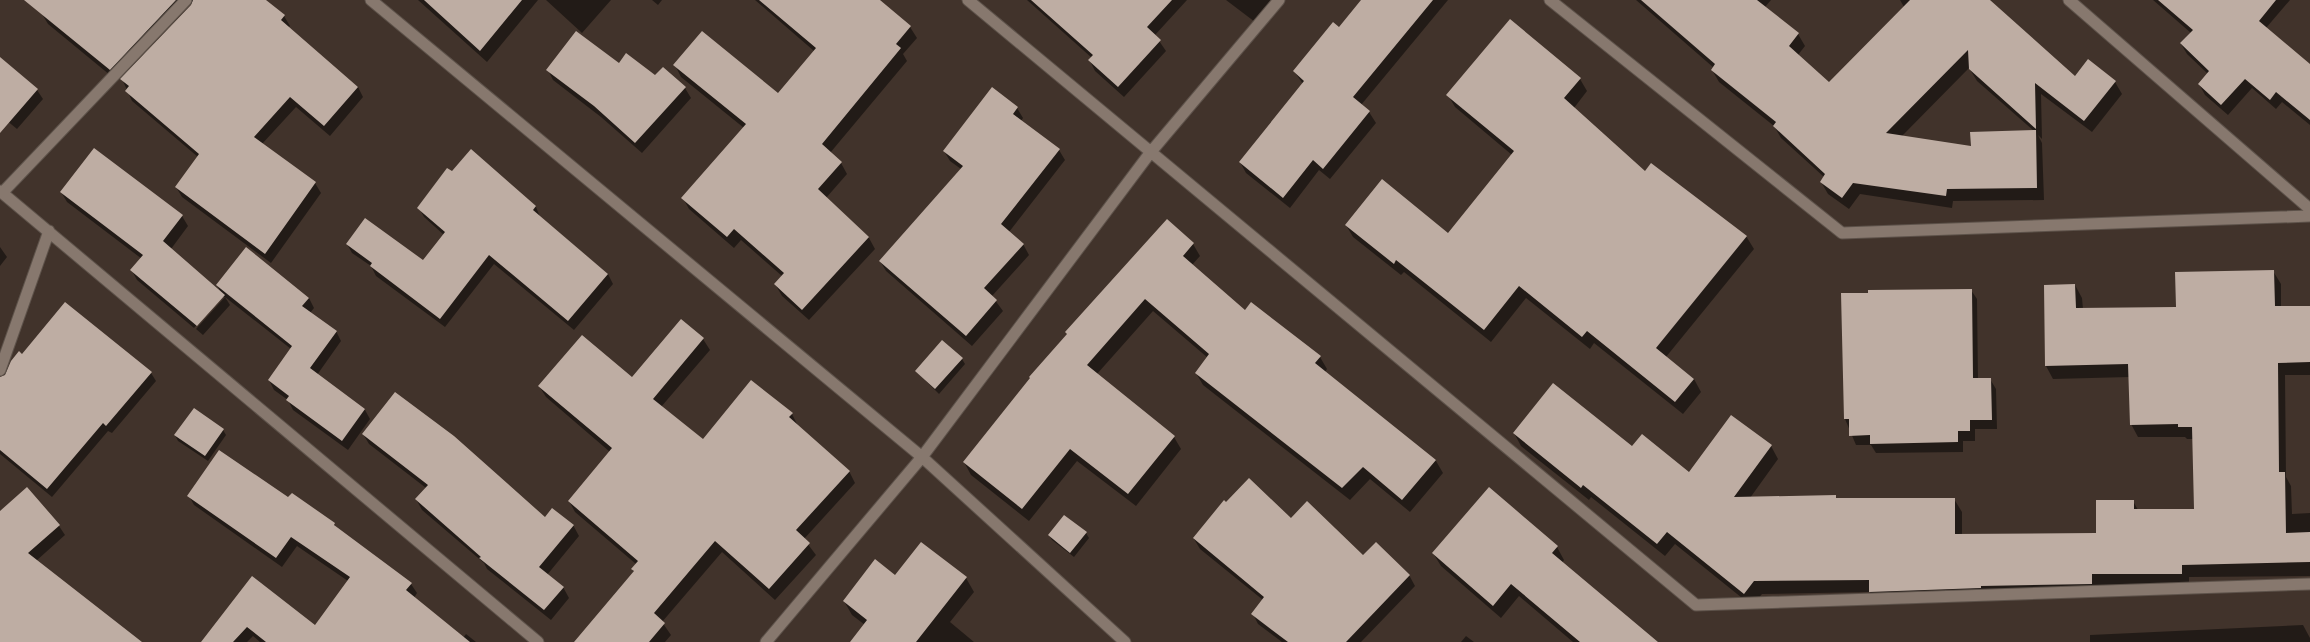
<svg xmlns="http://www.w3.org/2000/svg" width="2310" height="642" viewBox="0 0 2310 642" font-family="Karla,sans-serif">
<style>
.shadow{fill:#0007;fill-rule:evenodd}
.building{fill:#beada3}
.lines{fill:none;stroke-linecap:round;stroke-linejoin:round}
.minor-casing{stroke:#5d524a;stroke-width:13}
.minor{stroke:#87786e;stroke-width:11}
</style>
<rect width="100%" height="100%" fill="#41332b"/>
<path class="shadow" d="M55 0H265L284 16 290 26 288 28 358 87 363 97 330 136 296 107 262 144 315 183 321 193 271 263 182 197 176 187 198 157 132 101 122 79 194 3 187 5 116 80 48 24 42 14Z
M418 0H538L487 62Z
M546 0H611L582 33Z
M652 0H662L658 5Z
M755 0H879L910 27 917 38 903 54 907 61 830 153 841 163 847 174 826 198 869 238 875 249 809 320 782 296 775 284 782 276 741 240 734 248 689 209 683 198 744 128 681 77 675 65 779 94 814 51Z
M1027 0H1187L1155 35 1166 51 1124 97 1095 71 1090 61 1092 58Z
M1226 0H1273L1255 22Z
M1362 0H1448L1361 105 1369 112 1376 123 1330 179 1319 170 1290 208 1246 173 1240 162 1303 84 1294 71 1339 28Z
M1636 0H1771L1765 7 1798 34 1805 46 1798 55 1829 83 1904 7 1900 0H1988L2075 78 2115 82 2122 94 2092 132 2041 94 2042 139 2038 135 2042 143 2044 200 1953 201 1952 208 1860 194 1849 209 1828 194 1821 182 1824 177 1781 138 1774 126 1719 82 1712 70 1714 68ZM1969 68 1977 81 2034 131 1972 147 1901 137Z
M2153 0H2290L2266 28 2310 65V125L2282 102 2276 109 2252 88 2228 115 2205 95 2199 84 2208 74 2187 54 2181 44 2191 33Z
M0 58 37 90 43 99 17 129 0 115Z
M619 65 655 77 663 68 685 88 691 98 642 153 601 117 553 80 548 70Z
M1580 79 1587 91 1574 108 1645 172 1746 236 1754 249 1666 357 1694 379 1701 392 1683 414 1594 343 1590 349 1526 298 1491 342 1404 272 1401 275 1353 237 1346 225 1448 234 1512 155 1455 107 1448 95Z
M1017 108 1023 118 1021 121 1059 150 1065 160 1009 232 1023 244 1029 255 992 296 1003 311 972 346 886 271 880 261 961 169 950 161 944 151Z
M471 150 536 207 540 217 608 274 613 284 574 330 494 264 445 327 376 276 371 266 352 253 347 244 423 261 444 235 424 217 419 208Z
M61 192 182 216 188 226 171 249 221 292 217 285 309 298 314 308 310 313 336 331 341 341 317 375 365 410 370 419 348 450 293 410 288 400 274 390 269 380 291 349 225 297 230 305 203 335 196 329 225 297H222L194 328 137 280 132 271 142 259 67 202Z
M1193 244 1200 256 1192 265 1245 311 1320 357 1327 369 1325 372 1436 461 1443 473 1410 512 1370 479 1350 500 1203 385 1196 373 1208 358 1153 311 1097 374 1174 437 1181 449 1136 506 1077 461 1029 521 971 475 964 462Z
M0 247 7 257 0 266Z
M2273 271 2281 284V307H2310V375H2285L2286 477 2291 486 2292 514 2310 513V576L2189 577V586H2098V597L1988 599V601L1877 605 1870 592 1762 594 1752 606 1675 544 1665 556 1591 497 1589 500 1521 446 1514 433 1633 448 1689 473 1771 446 1778 459 1750 498 1835 496 1837 499H1954L1962 512V535L2097 534 2133 501 2138 510H2195L2193 439H2187L2185 437H2138L2131 424 2130 377 2053 379 2046 366 2075 285 2082 298 2083 309 2177 308Z
M1971 290 1977 299 1978 379H1990L1996 389 1997 429H1975V441H1963V452L1876 453 1871 445H1856L1845 419Z
M703 339 710 350 661 407 703 441 792 414 798 426 849 471 855 483 804 539 816 555 775 600 722 552 662 622 671 635 665 642H590L635 573 632 569 636 564 575 512 569 501 610 452 546 397 539 386 632 378Z
M22 355 151 373 156 381 112 433 108 431 52 497 0 454V393Z
M962 359 965 364 939 394 916 371Z
M223 430 226 435 208 461 178 441 175 435Z
M363 434 546 518 573 525 579 536 547 575 563 587 569 598 551 620 487 569 484 563 422 510 416 499 426 488 369 444Z
M27 489 59 526 65 535 36 561 134 642H17L0 632V512Z
M1489 489 1557 547 1564 560 1562 563 1656 642H1573L1519 596 1501 618 1441 566 1433 553Z
M189 496 289 499 334 524 337 529 411 584 417 593 414 598 463 638 466 634 476 642H260L253 636 247 642H202L253 577 315 626 348 581 297 546 282 567 194 505Z
M1291 519 1363 557 1409 575 1415 586 1361 642H1282L1258 624 1253 614 1263 600 1200 549 1194 539Z
M1086 533 1089 538 1074 557 1052 540 1049 535Z
M966 578 974 592 950 622 974 642H851L865 625 852 615 844 601Z
M2303 625 2310 638V642H2090V635Z
M1466 636 1474 642H1461Z"/>
<path class="building" d="M24 0H176L110 70Z
M193 0H266L285 15 281 20 358 87 324 126 290 97 254 137 316 182 265 254 175 187 199 154 125 91 129 86 120 79 191 5Z
M424 0H522L480 51Z
M759 0H880L911 26 896 44 901 48 822 144 842 162 818 189 869 237 802 310 774 284 784 273 734 229 727 237 681 198 746 124 673 65 702 31 778 93 816 48Z
M1031 0H1172L1147 27 1161 40 1118 87 1088 60 1093 55Z
M1361 0H1433L1353 97 1370 111 1323 169 1313 160 1283 198 1239 162 1304 81 1293 71 1333 22 1339 27Z
M1641 0H1757L1799 33 1789 46 1829 82 1910 0H1990L2075 76 2088 59 2116 81 2084 121 2035 83 2036 129 1969 69 1968 50 1886 133 1971 146 1970 132 2036 130 2037 188 1947 189 1946 196 1853 183 1842 198 1820 182 1825 174 1773 126 1776 122 1711 70 1715 64Z
M2158 0H2276L2259 21 2310 64V120L2276 92 2270 100 2245 79 2221 105 2198 84 2209 71 2180 43 2193 30Z
M1510 19 1581 78 1564 98 1645 171 1651 163 1747 236 1656 348 1694 379 1675 402 1587 331 1582 337 1519 286 1484 330 1396 260 1394 264 1345 225 1382 179 1448 233 1514 151 1446 95Z
M576 31 619 63 626 53 655 75 663 67 686 87 635 143 594 106 546 70Z
M0 57 38 89 0 133Z
M992 87 1018 107 1013 114 1060 149 1001 224 1024 244 984 288 997 300 966 336 879 261 963 166 943 151Z
M94 148 183 215 163 241 225 295 197 326 130 270 143 255 60 192Z
M471 149 536 206 533 210 608 274 568 321 489 255 440 319 370 266 372 263 346 244 365 218 423 260 445 232 417 208 447 168 452 171Z
M1167 219 1194 243 1183 256 1245 310 1251 302 1321 356 1315 363 1436 460 1402 500 1363 467 1342 488 1195 373 1209 354 1145 299 1087 365 1175 436 1128 494 1070 449 1022 509 963 462 1030 378 1029 377 1067 334 1065 332Z
M246 247 309 298 302 306 337 331 310 368 365 409 342 441 286 400 289 396 268 380 292 346 216 285Z
M2274 270 2275 306H2310V362L2278 363 2279 472H2285L2286 533 2310 532V562L2182 565V574H2092V584L1981 586V588L1869 592V580L1754 581 1744 594 1667 532 1657 544 1583 485 1581 488 1513 433 1553 383 1632 446 1642 434 1689 472 1731 415 1772 445 1734 497 1836 495V498H1955V534L2096 533V500H2134V509H2194L2192 427H2178V424L2130 425 2128 364 2045 366 2044 285 2075 284 2076 308 2176 307 2175 272Z
M1972 289 1973 378H1991L1992 420H1970V431H1958V442L1870 444V435L1849 436V419H1844L1841 293H1868V290Z
M65 302 152 372 106 426 103 423 47 489 0 450V377L5 375 11 361 19 351 22 354Z
M681 319 704 338 653 399 703 439 751 380 793 413 789 417 850 471 796 530 810 543 769 589 715 541 654 613 665 623 649 642H574L634 571 631 569 638 561 568 501 612 448 538 386 582 335 632 377Z
M942 340 963 358 935 389 915 371Z
M395 392 454 436 545 517 552 508 574 525 539 567 564 587 544 610 479 558 481 557 415 499 428 485 362 434Z
M194 408 224 429 205 456 174 435Z
M219 450 288 497 292 493 335 523 334 525 412 583 406 590 470 642H266L247 627 233 642H201L252 576 315 625 350 577 291 537 276 558 187 496Z
M1249 478 1291 518 1307 501 1363 555 1376 542 1410 575 1346 642H1288L1251 614 1264 597 1193 538 1224 500 1226 502Z
M27 487 60 525 28 553 142 642H0V511Z
M1489 487 1558 546 1552 553 1658 642H1580L1511 584 1493 606 1432 553Z
M1064 515 1087 532 1070 553 1048 535Z
M921 542 967 577 916 642H850L867 620 843 601 875 559 895 575Z"/>
<g class="lines">
<defs>
<path id="minor" d="M371 0 922 457 1125 642
M968 0 1696 605 2310 584
M1550 0 1842 233 2310 216
M2069 0 2310 209
M0 191 538 642
M2 193 186 0
M0 370 49 231
M766 642 922 457 1150 153 1279 0"/>
</defs>
<use href="#minor" class="minor-casing"/>
<use href="#minor" class="minor"/>
</g>
</svg>
